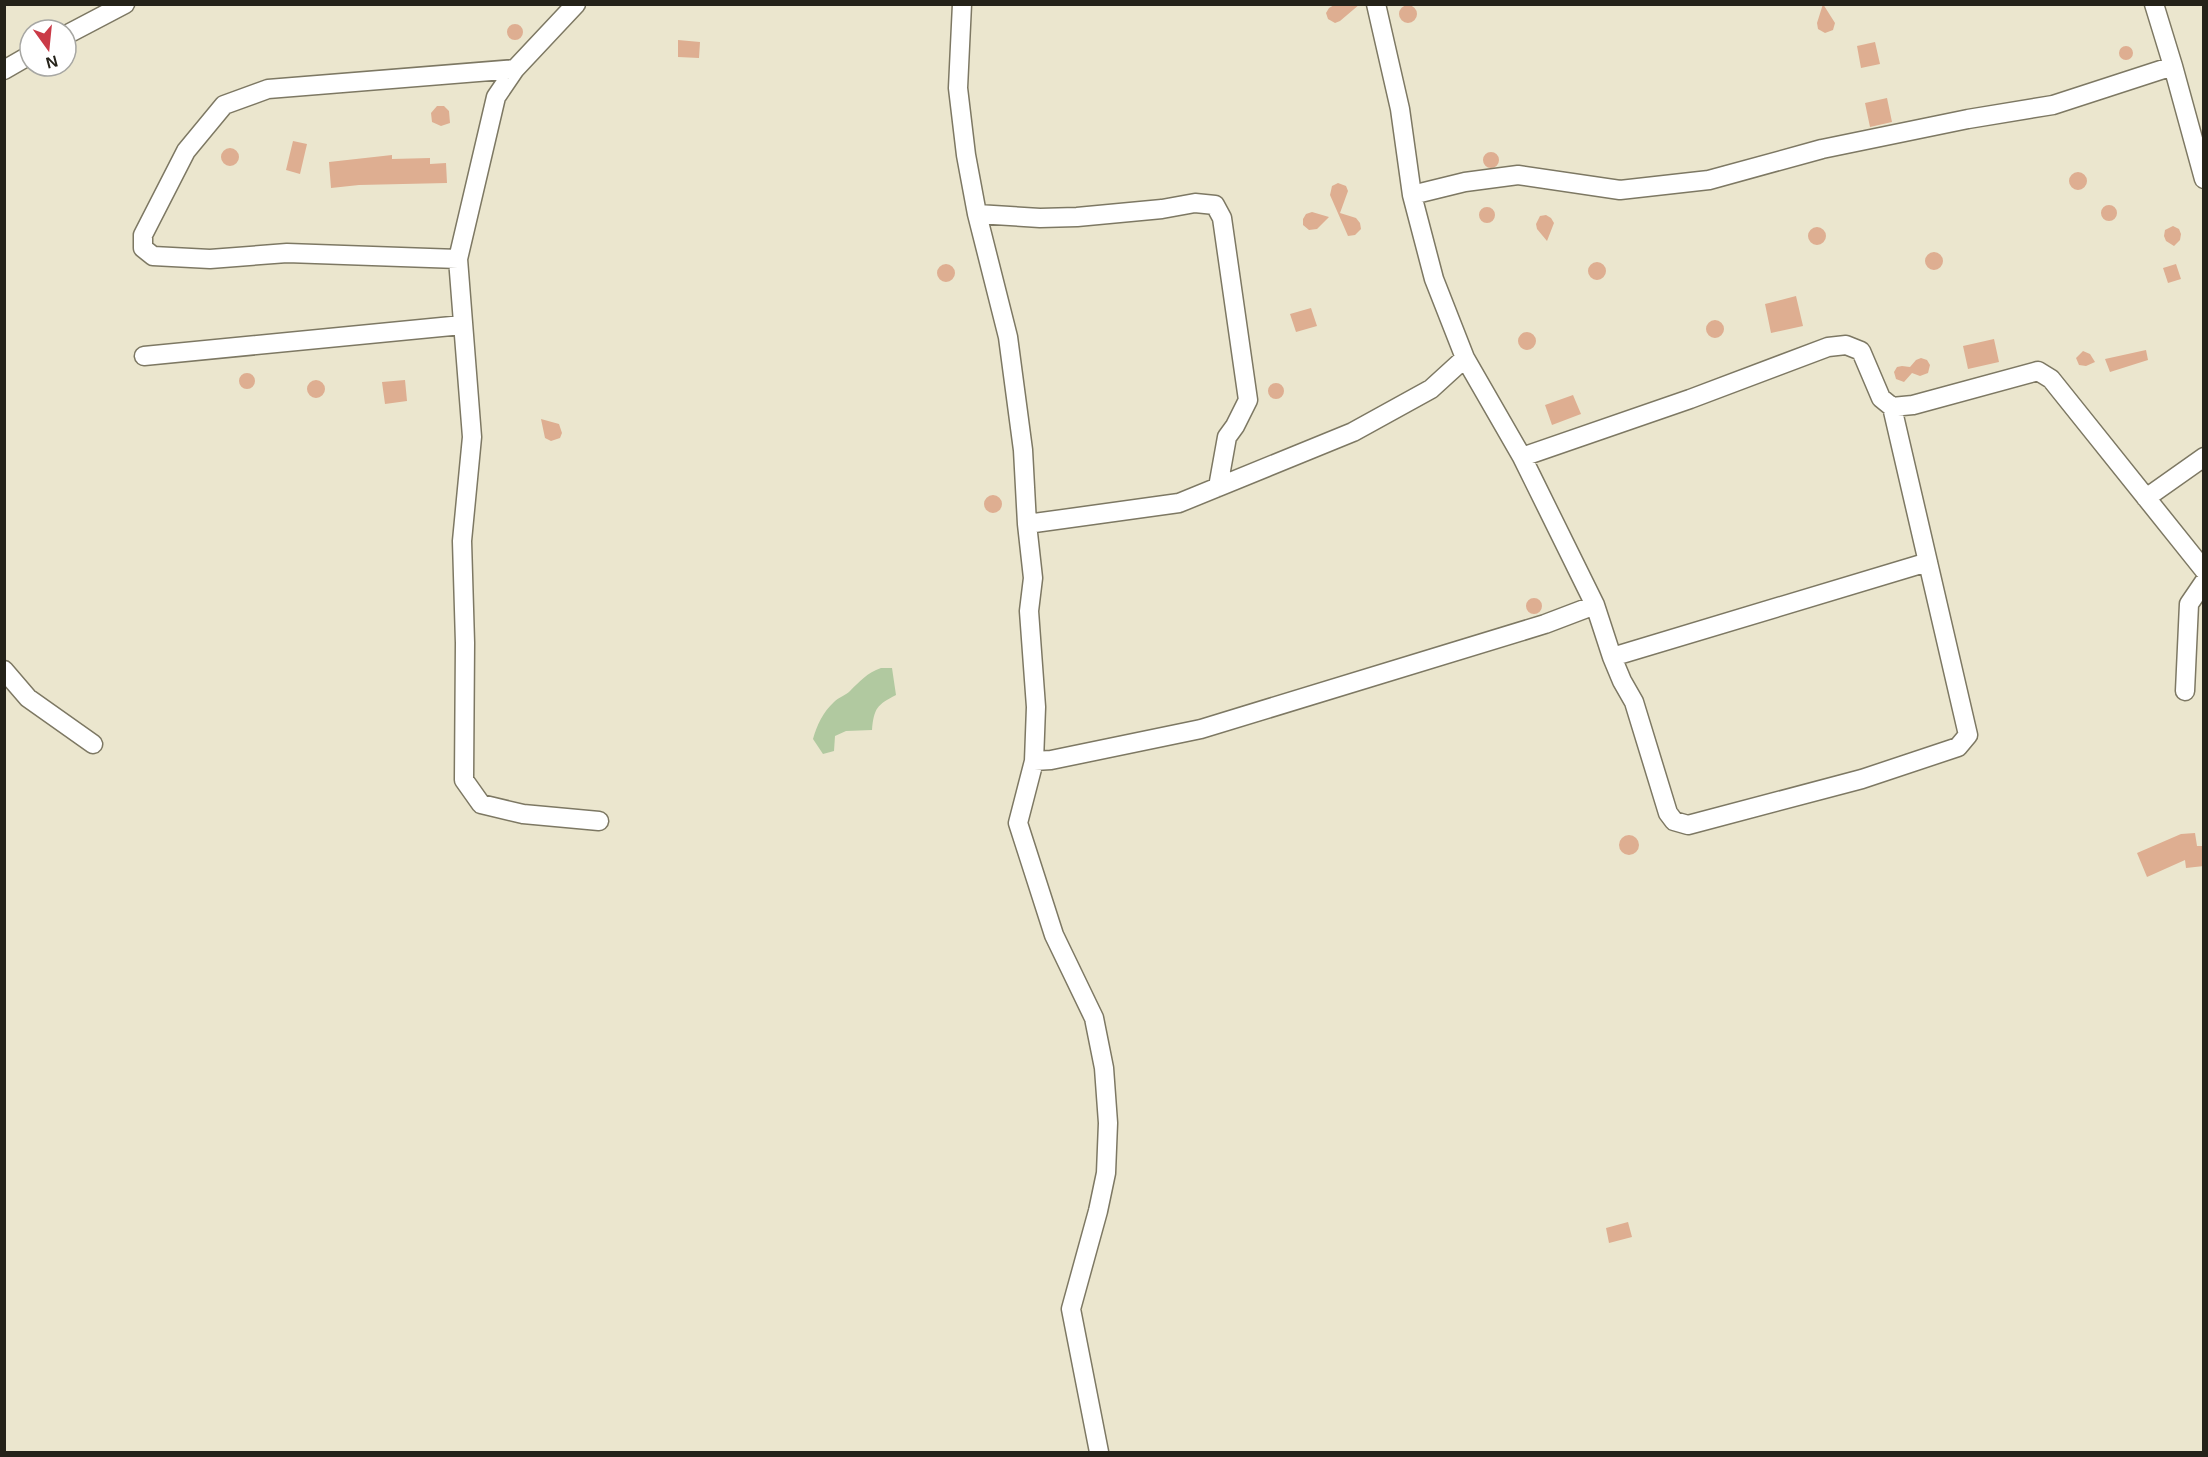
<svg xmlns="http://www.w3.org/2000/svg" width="2208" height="1457" viewBox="0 0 2208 1457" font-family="Helvetica,sans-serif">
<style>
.green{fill:#b1c9a0}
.building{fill:#deae91}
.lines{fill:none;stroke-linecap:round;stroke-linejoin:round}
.minor-casing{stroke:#7d7863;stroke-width:21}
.minor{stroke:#fff;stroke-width:18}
</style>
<rect width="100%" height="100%" fill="#ebe6ce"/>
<path class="green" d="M881 668H892L896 695C877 705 874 708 872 730L846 731 835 736 834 751 823 754 813 739C817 725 823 712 834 702 839 697 846 695 850 691 860 681 867 673 881 668Z"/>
<path class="building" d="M1336 4H1360L1340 21 1335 23 1328 19 1326 13 1329 8Z
M1823 4 1835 23 1833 30 1825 33 1818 29 1817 23Z
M1399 14a9 9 0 1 1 18 0a9 9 0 1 1-18 0Z
M507 32a8 8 0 1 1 16 0a8 8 0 1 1-16 0Z
M678 40 700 42 699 58 678 57Z
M1875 42 1880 64 1861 68 1857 46Z
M2119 53a7 7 0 1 1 14 0a7 7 0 1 1-14 0Z
M1887 98 1892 122 1870 127 1865 103Z
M437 106H444L449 111 450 123 441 126 432 122 431 113Z
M293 141 307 144 300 174 286 170Z
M221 157a9 9 0 1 1 18 0a9 9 0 1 1-18 0Z
M1483 160a8 8 0 1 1 16 0a8 8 0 1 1-16 0Z
M392 155V159L430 158V164L446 163 447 183 359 185 331 188 329 162Z
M2069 181a9 9 0 1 1 18 0a9 9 0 1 1-18 0Z
M1338 183 1346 186 1348 191 1340 213 1356 218 1360 223 1361 229 1355 235 1348 236 1330 195 1332 186Z
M2101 213a8 8 0 1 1 16 0a8 8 0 1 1-16 0Z
M1479 215a8 8 0 1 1 16 0a8 8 0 1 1-16 0Z
M1312 212 1329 217 1317 229 1309 230 1303 225V219L1306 214Z
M1546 215 1551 218 1554 223 1547 241 1537 229 1536 224 1540 216Z
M2173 226 2179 229 2181 234 2180 240 2174 246 2166 241 2164 236 2165 230Z
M1808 236a9 9 0 1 1 18 0a9 9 0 1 1-18 0Z
M1925 261a9 9 0 1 1 18 0a9 9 0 1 1-18 0Z
M1588 271a9 9 0 1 1 18 0a9 9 0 1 1-18 0Z
M2176 264 2181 279 2168 283 2163 268Z
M937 273a9 9 0 1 1 18 0a9 9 0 1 1-18 0Z
M1796 296 1803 326 1771 333 1765 304Z
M1311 308 1317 326 1296 332 1290 314Z
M1706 329a9 9 0 1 1 18 0a9 9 0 1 1-18 0Z
M1518 341a9 9 0 1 1 18 0a9 9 0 1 1-18 0Z
M1994 339 1999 362 1968 369 1963 346Z
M2146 350 2148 360 2110 372 2105 359Z
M2083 351 2090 354 2095 362 2086 366 2079 365 2076 358Z
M1921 358 1927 360 1930 365 1928 373 1920 376 1912 373 1904 382 1896 379 1894 372 1897 367 1902 366 1910 367 1916 360Z
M239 381a8 8 0 1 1 16 0a8 8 0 1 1-16 0Z
M405 380 407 401 385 404 382 382Z
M307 389a9 9 0 1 1 18 0a9 9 0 1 1-18 0Z
M1268 391a8 8 0 1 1 16 0a8 8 0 1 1-16 0Z
M1573 395 1581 414 1552 425 1545 405Z
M541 419 559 424 562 433 560 438 551 441 545 438Z
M984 504a9 9 0 1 1 18 0a9 9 0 1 1-18 0Z
M1526 606a8 8 0 1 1 16 0a8 8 0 1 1-16 0Z
M2195 833 2197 846H2204V866L2186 868 2185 860 2147 877 2137 853 2181 834Z
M1619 845a10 10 0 1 1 20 0a10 10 0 1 1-20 0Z
M1628 1222 1632 1237 1609 1243 1606 1228Z"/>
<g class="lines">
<defs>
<path id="minor" d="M576 4 515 69 496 97 458 259 472 437 462 541 465 643 464 780 481 804 523 814 599 821
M962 4 958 88 966 155 977 214 1008 337 1023 450 1027 524 1033 578 1029 611 1036 707 1034 761 1018 823 1054 935 1094 1018 1104 1068 1108 1123 1106 1173 1098 1211 1071 1309 1099 1452
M1376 4 1400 109 1412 195 1434 279 1465 358 1522 457 1595 605 1612 657 1622 681 1634 702 1668 813 1674 821 1688 825 1862 779 1958 747 1968 735 1892 407
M2154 4 2173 66 2204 179
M66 35 125 4
M4 70 30 55
M1412 195 1465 182 1518 175 1620 190 1709 180 1822 149 1968 119 2053 105 2173 66
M977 214 1040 218 1077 217 1162 209 1195 203 1215 205 1222 218 1248 400 1235 426 1227 437 1218 487
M458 259 287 253 210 259 153 256 143 248V235L186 151 224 105 268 89 515 69
M144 356 462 325
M1522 457 1690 399 1828 347 1846 345 1861 351 1881 398 1892 407 1913 405 2038 371 2051 379 2204 570
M2146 498 2204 457
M1027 524 1179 503 1353 432 1431 389 1465 358
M1612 657 1928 562
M4 670 28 698 93 744
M2185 691 2189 604 2204 582
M1034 761 1051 760 1201 729 1545 624 1595 605"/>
</defs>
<use href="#minor" class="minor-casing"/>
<use href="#minor" class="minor"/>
</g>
<rect width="2208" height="1457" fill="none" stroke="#242219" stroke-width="12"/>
<g transform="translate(48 48) rotate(165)"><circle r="28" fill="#ffffff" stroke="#a7a7a3" stroke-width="1.5"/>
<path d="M0-4.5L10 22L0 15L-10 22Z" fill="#ca3a47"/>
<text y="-9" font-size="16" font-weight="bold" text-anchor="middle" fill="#242219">N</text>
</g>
</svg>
